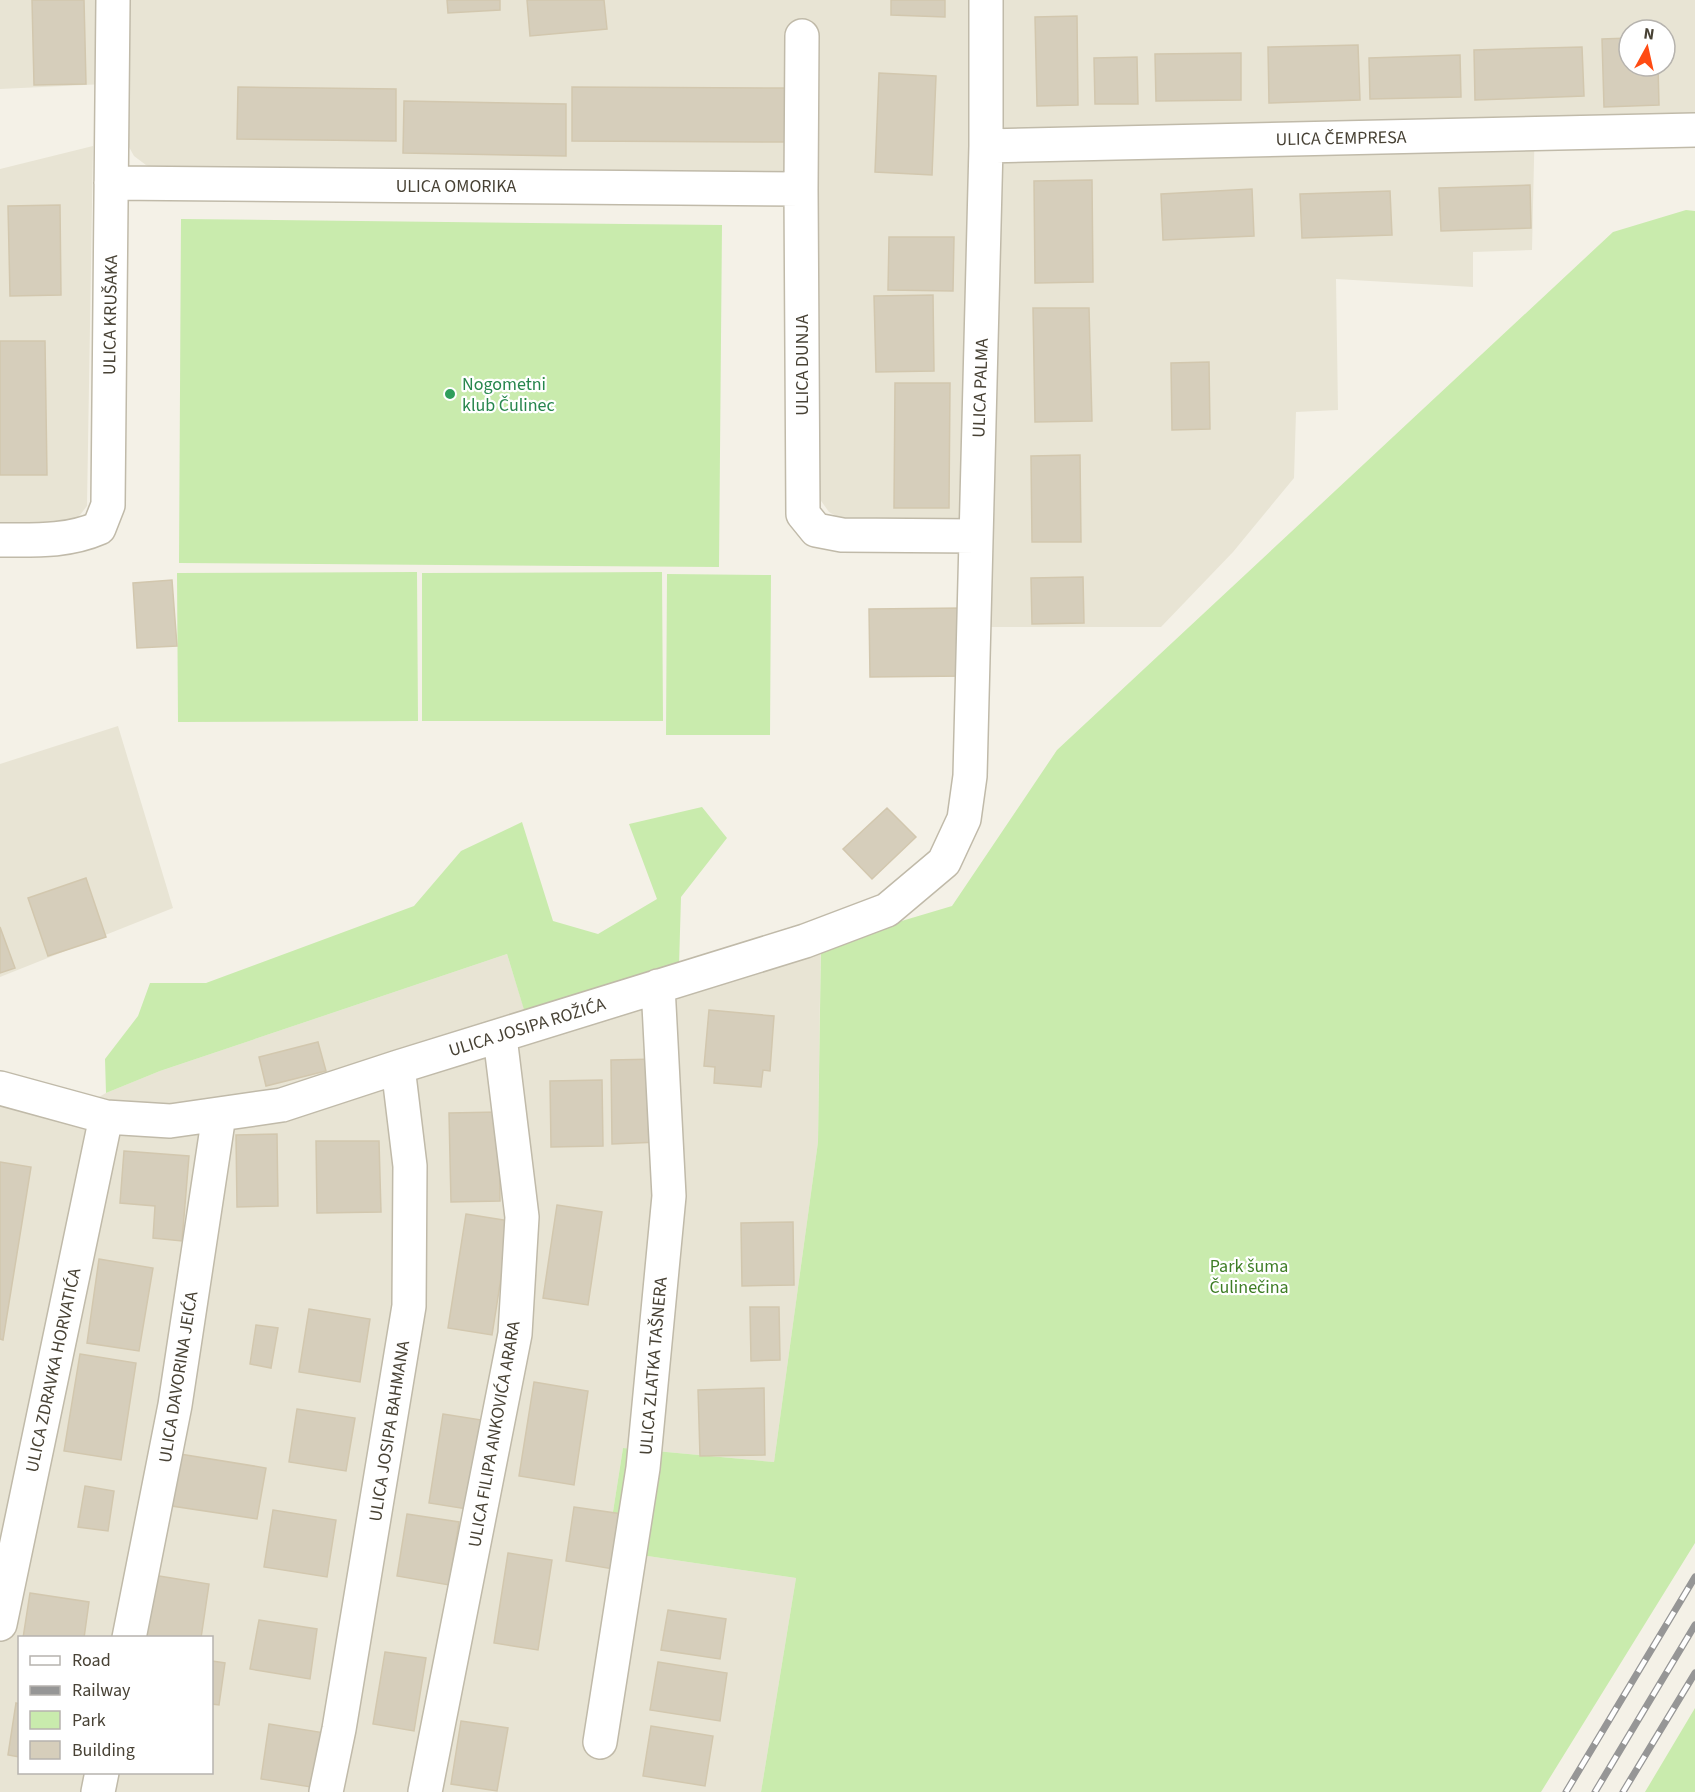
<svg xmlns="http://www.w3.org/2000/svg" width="1695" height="1792" viewBox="0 0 1695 1792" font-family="'Source Sans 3',sans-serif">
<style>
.residential{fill:#e8e4d4;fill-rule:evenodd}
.green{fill:#c9ebad}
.building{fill:#d6cebb;stroke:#d2c7ae;stroke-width:1.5}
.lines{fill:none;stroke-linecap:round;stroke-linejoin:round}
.minor-casing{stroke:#c0baa9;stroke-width:36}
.minor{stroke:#fff;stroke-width:33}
.rail-casing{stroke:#969696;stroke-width:7}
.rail{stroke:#fff;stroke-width:4.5;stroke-dasharray:14;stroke-linecap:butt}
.leisure-dot{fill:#2e9e5b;stroke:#fff;stroke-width:2}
.labels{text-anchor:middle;stroke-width:4.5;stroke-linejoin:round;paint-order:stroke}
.street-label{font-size:18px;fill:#484235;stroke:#fff}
.leisure-label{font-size:18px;fill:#27864d;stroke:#fff;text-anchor:start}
.park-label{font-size:18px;fill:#3e7d25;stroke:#fff}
</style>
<rect width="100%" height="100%" fill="#f4f1e7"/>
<path class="residential" d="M0 0H1695V118L1535 117 1532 250 1473 252V287L1336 279 1338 410 1296 412 1294 478 1233 552 1161 627H987L989 522 843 520 829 512 819 498 816 476 817 175 157 169 146 165 134 156 129 147 125 135 126 83 0 89ZM1629 30H1665V66H1629Z
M93 146 87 506 80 515 70 523 0 529V169Z
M118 726 173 908 0 977V764Z
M821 922 818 1142 774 1462 623 1448 607 1550 796 1578 761 1792H0V1101L64 1117 106 1093 160 1071 507 954 525 1012ZM20 1638H212V1772H20Z"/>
<path class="green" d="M1686 210 1695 211V1543L1541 1792H761L796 1578 607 1550 623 1448 774 1462 818 1142 821 945 952 906 1057 750 1613 232Z
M181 219 722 225 719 567 179 563Z
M417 572 418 721 178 722 177 573Z
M662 572 663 721H422V573Z
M667 574 771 575 770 735H666Z
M702 807 727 838 681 897 679 966 525 1013 507 954 160 1071 106 1093 105 1059 138 1016 150 983H206L414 906 461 851 522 822 553 921 598 934 657 899 629 824Z
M1695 1708V1792H1645Z"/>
<path class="building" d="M32 0H84L86 84 34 85Z
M447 0H500V10L448 13Z
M527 0H604L607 29 530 36Z
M891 0H945V17L891 15Z
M1077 16 1078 105 1037 106 1035 17Z
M1629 38V66H1658L1659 105 1604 107 1602 39Z
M1358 45 1360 100 1269 103 1268 47Z
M1582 47 1584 96 1475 100 1474 50Z
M1241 53V100L1156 101 1155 54Z
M1460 55 1461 97 1370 99 1369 58Z
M1137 57 1138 104H1095L1094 58Z
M879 73 936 76 932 175 875 172Z
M238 87 396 89V141L237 139Z
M572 87 788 88V142L572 141Z
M404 101 566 104V156L403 153Z
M1092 180 1093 282 1035 283 1034 181Z
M1530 185 1531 228 1441 231 1439 188Z
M1252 189 1254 236 1163 240 1161 194Z
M1390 191 1392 235 1302 238 1300 194Z
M60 205 61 295 10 296 8 206Z
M889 237H954L953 291 888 290Z
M933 295 934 371 876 372 874 296Z
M1033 308H1089L1092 421 1035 422Z
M0 341H45L47 475H0Z
M1209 362 1210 429 1172 430 1171 363Z
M895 383H950L949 508H894Z
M1080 455 1081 542H1032L1031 456Z
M1083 577 1084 623 1032 624 1031 578Z
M172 580 177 646 137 648 133 583Z
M964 608 965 676 870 677 869 609Z
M887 808 916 837 872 879 843 849Z
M86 878 106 937 48 956 28 898Z
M0 927 15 968 0 973Z
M709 1010 774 1016 770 1071 763 1070 761 1087 714 1083 715 1067 704 1066Z
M318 1042 326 1071 266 1086 259 1057Z
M658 1059 659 1142 612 1144 611 1060Z
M602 1080 603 1146 551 1147 550 1081Z
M499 1112 500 1201 451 1202 449 1113Z
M277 1134 278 1206 237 1207 236 1135Z
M316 1141H379L381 1212 317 1213Z
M124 1151 189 1156 182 1241 153 1238 155 1206 120 1203Z
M0 1162 31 1167 3 1340 0 1339Z
M557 1205 602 1212 588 1305 543 1298Z
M466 1214 510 1221 492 1335 448 1328Z
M793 1222 794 1285 742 1286 741 1223Z
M99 1259 153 1268 139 1351 87 1343Z
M750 1307H779L780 1360 751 1361Z
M309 1309 370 1319 360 1382 299 1372Z
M256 1325 278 1328 271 1368 250 1364Z
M80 1354 136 1363 121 1460 64 1451Z
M534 1382 588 1391 574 1485 519 1476Z
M764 1388 765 1455 700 1456 698 1390Z
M297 1409 355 1418 346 1471 289 1462Z
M443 1414 488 1421 473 1510 429 1503Z
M180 1454 266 1468 257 1519 172 1506Z
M85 1486 114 1491 108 1531 78 1527Z
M574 1507 622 1514 613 1569 566 1561Z
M273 1510 336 1520 327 1577 264 1567Z
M407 1514 459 1522 449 1585 397 1576Z
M508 1553 552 1560 538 1650 494 1643Z
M153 1575 209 1584 201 1638H143Z
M30 1593 89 1602 84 1638H23Z
M668 1610 726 1619 720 1659 661 1650Z
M259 1620 317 1629 310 1679 250 1669Z
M385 1652 426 1658 414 1731 373 1724Z
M212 1661 225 1663 219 1705 212 1704Z
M658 1662 727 1673 720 1721 650 1710Z
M16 1703 20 1704V1757L8 1755Z
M461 1721 508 1728 497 1791 451 1784Z
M269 1724 325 1733 317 1788 261 1779Z
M651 1726 713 1736 705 1786 643 1776Z"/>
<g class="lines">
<defs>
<path id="minor" d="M802 36 801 189 803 514 816 530 842 535 976 536
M986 146 1695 130
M111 183 801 189
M0 540C34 540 67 542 99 528L108 505 113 0
M0 1088 106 1117 170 1121 282 1105 398 1067 805 941 887 910 944 862 964 819 970 776 986 146V0
M0 1624 106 1117
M129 1638 175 1405 219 1115
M600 1742 643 1468 669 1196 658 986
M98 1792 102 1772
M326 1792 339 1729 409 1306 410 1166 398 1067
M425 1792 515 1334 522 1217 500 1037"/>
</defs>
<use href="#minor" class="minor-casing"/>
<use href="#minor" class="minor"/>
<defs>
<path id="rail" d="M1566 1792 1695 1577
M1595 1792 1695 1625
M1623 1792 1695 1673"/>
</defs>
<use href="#rail" class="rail-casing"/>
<use href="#rail" class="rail"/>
</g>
<circle class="leisure-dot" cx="450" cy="394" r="6"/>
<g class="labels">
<g class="street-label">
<text transform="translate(1341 138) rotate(-1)" y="6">ULICA ČEMPRESA</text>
<text x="456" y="192">ULICA OMORIKA</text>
<text transform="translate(110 315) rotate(-89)" y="6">ULICA KRUŠAKA</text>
<text transform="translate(802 365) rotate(-90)" y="6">ULICA DUNJA</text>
<text transform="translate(980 388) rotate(-88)" y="6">ULICA PALMA</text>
<text transform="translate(527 1027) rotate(-17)" y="6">ULICA JOSIPA ROŽIĆA</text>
<text transform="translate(653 1366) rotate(-85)" y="6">ULICA ZLATKA TAŠNERA</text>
<text transform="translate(53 1370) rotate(-78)" y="6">ULICA ZDRAVKA HORVATIĆA</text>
<text transform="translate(178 1377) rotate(-81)" y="6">ULICA DAVORINA JEIĆA</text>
<text transform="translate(389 1431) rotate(-81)" y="6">ULICA JOSIPA BAHMANA</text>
<text transform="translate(494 1434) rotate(-80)" y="6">ULICA FILIPA ANKOVIĆA ARARA</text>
</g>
<g class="leisure-label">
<text x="462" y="390">Nogometni<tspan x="462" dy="21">klub Čulinec</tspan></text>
</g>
<g class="park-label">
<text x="1249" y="1272">Park šuma<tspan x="1249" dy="21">Čulinečina</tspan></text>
</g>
</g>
<rect x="18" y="1636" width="195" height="138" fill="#ffffff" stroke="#b6b3ae" stroke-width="1.5"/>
<rect x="30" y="1656" width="30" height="9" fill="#ffffff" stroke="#b6b3ae" stroke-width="1.5"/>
<text x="72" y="1666" font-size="18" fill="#484235">Road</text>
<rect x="30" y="1686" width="30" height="9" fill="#969696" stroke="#b6b3ae" stroke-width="1.5"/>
<text x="72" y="1696" font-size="18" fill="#484235">Railway</text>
<rect x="30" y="1711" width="30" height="18" fill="#c9ebad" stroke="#b6b3ae" stroke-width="1.5"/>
<text x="72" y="1726" font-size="18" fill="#484235">Park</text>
<rect x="30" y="1741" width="30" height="18" fill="#d6cebb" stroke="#b6b3ae" stroke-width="1.5"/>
<text x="72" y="1756" font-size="18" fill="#484235">Building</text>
<g transform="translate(1647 48) rotate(8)"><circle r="28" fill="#ffffff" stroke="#b6b3ae" stroke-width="1.5"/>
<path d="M0-4.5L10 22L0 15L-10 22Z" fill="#ff4b13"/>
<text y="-9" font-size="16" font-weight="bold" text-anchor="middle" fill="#484235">N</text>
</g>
</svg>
